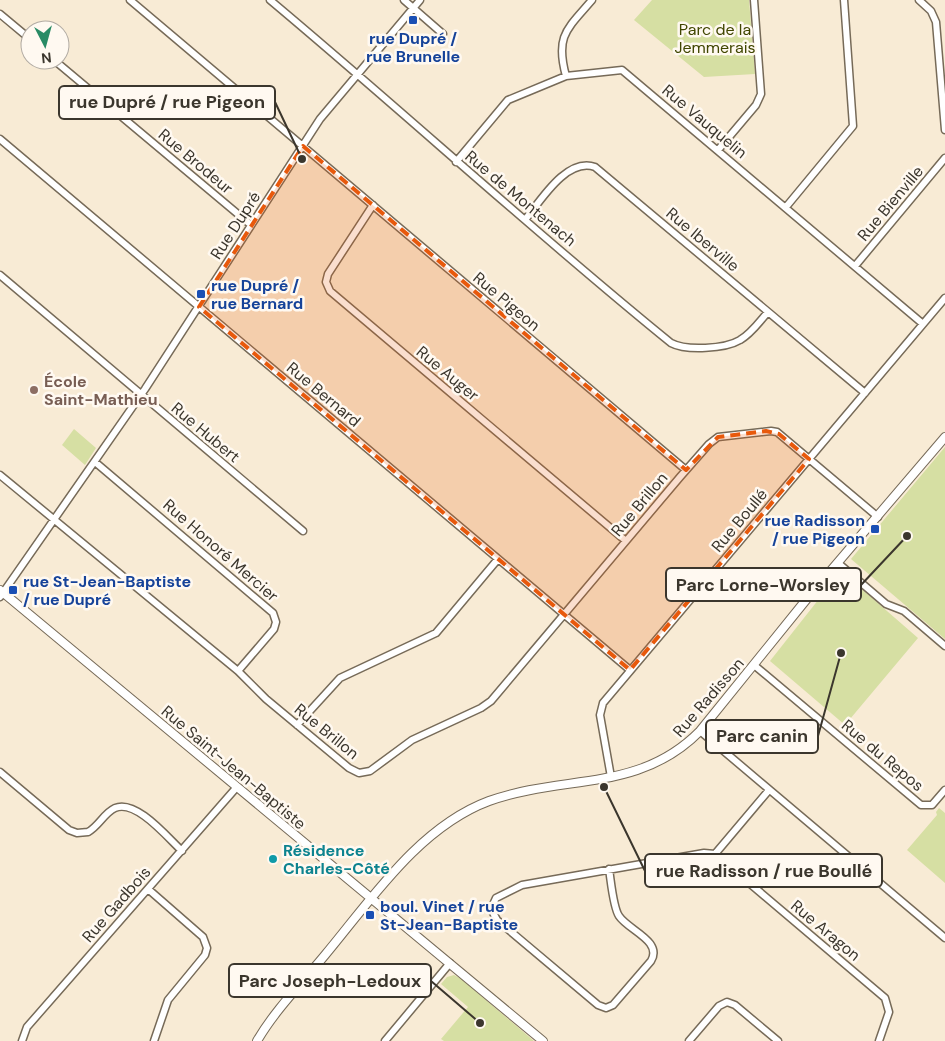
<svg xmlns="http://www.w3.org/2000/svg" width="945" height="1041" viewBox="0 0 945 1041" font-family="'DM Sans',sans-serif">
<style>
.green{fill:#d6dfa3}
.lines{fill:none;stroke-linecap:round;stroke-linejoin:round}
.minor-casing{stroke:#766a58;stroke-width:9}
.tertiary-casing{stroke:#766a58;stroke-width:10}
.minor{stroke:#fff;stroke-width:6}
.tertiary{stroke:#fff;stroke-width:8}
.marked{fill:#e8590c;fill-opacity:0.2;stroke:#e8590c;stroke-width:4;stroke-dasharray:10 6;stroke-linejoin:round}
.transit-dot{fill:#1a4fb4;stroke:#fff9f1;stroke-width:2}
.education-dot{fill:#8d6e63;stroke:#fff9f1;stroke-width:2}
.culture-dot{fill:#0f9aa8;stroke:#fff9f1;stroke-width:2}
.labels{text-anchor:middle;stroke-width:5;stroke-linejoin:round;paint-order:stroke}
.park-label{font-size:16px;fill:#404600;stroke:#fff9f1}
.transit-label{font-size:16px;font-weight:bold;fill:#164399;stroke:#fff9f1;text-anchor:start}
.street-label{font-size:16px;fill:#3b362d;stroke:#fff9f1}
.education-label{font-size:16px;font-weight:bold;fill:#785e54;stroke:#fff9f1;text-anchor:start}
.culture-label{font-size:16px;font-weight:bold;fill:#0d838f;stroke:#fff9f1;text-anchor:start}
.leader{fill:none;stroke:#3b362d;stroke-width:2}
.callout-dot{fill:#3b362d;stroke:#fff9f1;stroke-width:2}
.callout{fill:#fff9f1;stroke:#3b362d;stroke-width:2}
.callout-label{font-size:18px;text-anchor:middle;font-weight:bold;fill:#3b362d}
</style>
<rect width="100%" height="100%" fill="#f8ebd5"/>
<path class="green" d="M652 0H749L755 74 704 77 634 20Z
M74 429 96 448 85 465 62 445Z
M945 447V639L851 559Z
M841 571 918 638 845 725 770 661Z
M939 808 945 813V883L907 850 937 815 936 812Z
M454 975 460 978 534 1041H444L441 1039 468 1007 441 984 447 977Z"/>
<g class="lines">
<defs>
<path id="minor" d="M130 0 686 470
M270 0C405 113 534 232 671 343 686 351 725 349 740 340 751 334 760 321 768 312
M404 0 443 34
M919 0 931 11 936 22 945 130
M0 14 30 39
M54 60 251 225
M566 76C555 36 567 29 592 0
M0 139 630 670
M718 150 756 105 761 94 754 0
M456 162 508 100 566 76 622 70 923 324
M373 205 328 274 326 282 330 291 626 541
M786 207 853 126 844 0
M525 220C541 200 567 157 595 167L865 393
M855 266 945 158
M0 275 303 531
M95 462 273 613 276 622 274 629 238 671
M0 475 238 671 266 699 349 768 359 773 370 771 412 740 481 708 491 701 680 477 709 444 718 437 771 431 777 432 878 517
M838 563 886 604 904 611 945 646
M0 597 145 389 320 119 420 0
M754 665 921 805H932L945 790
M297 725 340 678 436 633 498 559
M700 731 945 938
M0 772 69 830 77 833 88 832C99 826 104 813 115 808 136 799 167 837 182 851
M611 777 600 715 603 703 945 298
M715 854 885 998 889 1012 879 1041
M609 869C611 881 613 907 619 916 628 930 663 941 651 961L613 1005 606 1008 598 1005 497 920 491 909 496 898 522 885 704 853 715 854 769 790
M148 889 203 937 207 948 205 955 168 1000 154 1041
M22 1041 27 1027 236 788
M385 1041 450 963
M689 1041 719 1006 727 1002 735 1005 778 1041"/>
<path id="tertiary" d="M0 590 543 1041
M257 1041C275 1010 302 983 325 955 371 900 419 827 489 801 564 774 639 793 700 731L810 595 945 437"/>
</defs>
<use href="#minor" class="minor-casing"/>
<use href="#tertiary" class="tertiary-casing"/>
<use href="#minor" class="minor"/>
<use href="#tertiary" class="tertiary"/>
</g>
<path class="marked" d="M303 146 686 470 718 437 766 431 779 434 809 459 630 670 199 307Z"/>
<g class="transit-dot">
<rect x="408" y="15" width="10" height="10" rx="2.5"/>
<rect x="196" y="289" width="10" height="10" rx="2.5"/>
<rect x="870" y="524" width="10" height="10" rx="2.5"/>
<rect x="8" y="585" width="10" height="10" rx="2.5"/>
<rect x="365" y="910" width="10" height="10" rx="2.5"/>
</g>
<circle class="education-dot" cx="34" cy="390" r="5"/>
<circle class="culture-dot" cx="273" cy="859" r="5"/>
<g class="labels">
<g class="park-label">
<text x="715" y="35">Parc de la<tspan x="715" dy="18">Jemmerais</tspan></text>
</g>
<g class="transit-label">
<text x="413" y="44" text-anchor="middle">rue Dupré /<tspan x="413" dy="18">rue Brunelle</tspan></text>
<text x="211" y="291">rue Dupré /<tspan x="211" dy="18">rue Bernard</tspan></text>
<text x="865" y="526" text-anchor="end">rue Radisson<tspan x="865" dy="18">/ rue Pigeon</tspan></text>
<text x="23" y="587">rue St-Jean-Baptiste<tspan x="23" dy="18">/ rue Dupré</tspan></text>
<text x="380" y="912">boul. Vinet / rue<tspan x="380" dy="18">St-Jean-Baptiste</tspan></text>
</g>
<g class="street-label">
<text transform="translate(705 121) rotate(40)" y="6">Rue Vauquelin</text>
<text transform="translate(196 161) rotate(40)" y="6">Rue Brodeur</text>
<text transform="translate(521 198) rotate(40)" y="6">Rue de Montenach</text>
<text transform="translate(890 203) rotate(-50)" y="6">Rue Bienville</text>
<text transform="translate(235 225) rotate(-57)" y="6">Rue Dupré</text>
<text transform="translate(703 239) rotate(40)" y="6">Rue Iberville</text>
<text transform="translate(507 301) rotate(40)" y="6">Rue Pigeon</text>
<text transform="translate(448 373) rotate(40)" y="6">Rue Auger</text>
<text transform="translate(324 394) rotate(40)" y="6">Rue Bernard</text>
<text transform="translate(206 432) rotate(40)" y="6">Rue Hubert</text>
<text transform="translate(639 504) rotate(-50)" y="6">Rue Brillon</text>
<text transform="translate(739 520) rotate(-50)" y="6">Rue Boullé</text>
<text transform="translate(221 550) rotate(41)" y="6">Rue Honoré Mercier</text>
<text transform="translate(708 697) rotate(-49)" y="6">Rue Radisson</text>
<text transform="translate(327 731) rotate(39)" y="6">Rue Brillon</text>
<text transform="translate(883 755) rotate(40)" y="6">Rue du Repos</text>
<text transform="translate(234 767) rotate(40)" y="6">Rue Saint-Jean-Baptiste</text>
<text transform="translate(116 904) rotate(-49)" y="6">Rue Gadbois</text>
<text transform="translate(826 930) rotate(40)" y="6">Rue Aragon</text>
</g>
<g class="education-label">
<text x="44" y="387">École<tspan x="44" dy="18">Saint-Mathieu</tspan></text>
</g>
<g class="culture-label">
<text x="283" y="856">Résidence<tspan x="283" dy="18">Charles-Côté</tspan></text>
</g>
</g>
<path class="leader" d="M302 159L275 102M907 536L861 585M841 653L818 736M604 787L645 871M480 1023L431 981"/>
<g class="callout-dot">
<circle cx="302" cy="159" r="5"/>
<circle cx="907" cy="536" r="5"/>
<circle cx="841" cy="653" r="5"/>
<circle cx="604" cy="787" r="5"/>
<circle cx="480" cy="1023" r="5"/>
</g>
<g class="callout">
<rect x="59" y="86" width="216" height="33" rx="5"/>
<rect x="666" y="568" width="195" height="33" rx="5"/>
<rect x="706" y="720" width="112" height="33" rx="5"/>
<rect x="645" y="854" width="237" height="33" rx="5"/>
<rect x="229" y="964" width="202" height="33" rx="5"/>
</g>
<g class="callout-label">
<text x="167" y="108">rue Dupré / rue Pigeon</text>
<text x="763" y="591">Parc Lorne-Worsley</text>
<text x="762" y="742">Parc canin</text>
<text x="764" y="877">rue Radisson / rue Boullé</text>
<text x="330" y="987">Parc Joseph-Ledoux</text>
</g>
<g transform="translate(45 45) rotate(174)"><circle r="24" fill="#fff9f1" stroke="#b1aba3"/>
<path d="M0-4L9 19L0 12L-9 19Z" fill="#298b65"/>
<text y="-8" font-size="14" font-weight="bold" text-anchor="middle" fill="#3b362d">N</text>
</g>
</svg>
